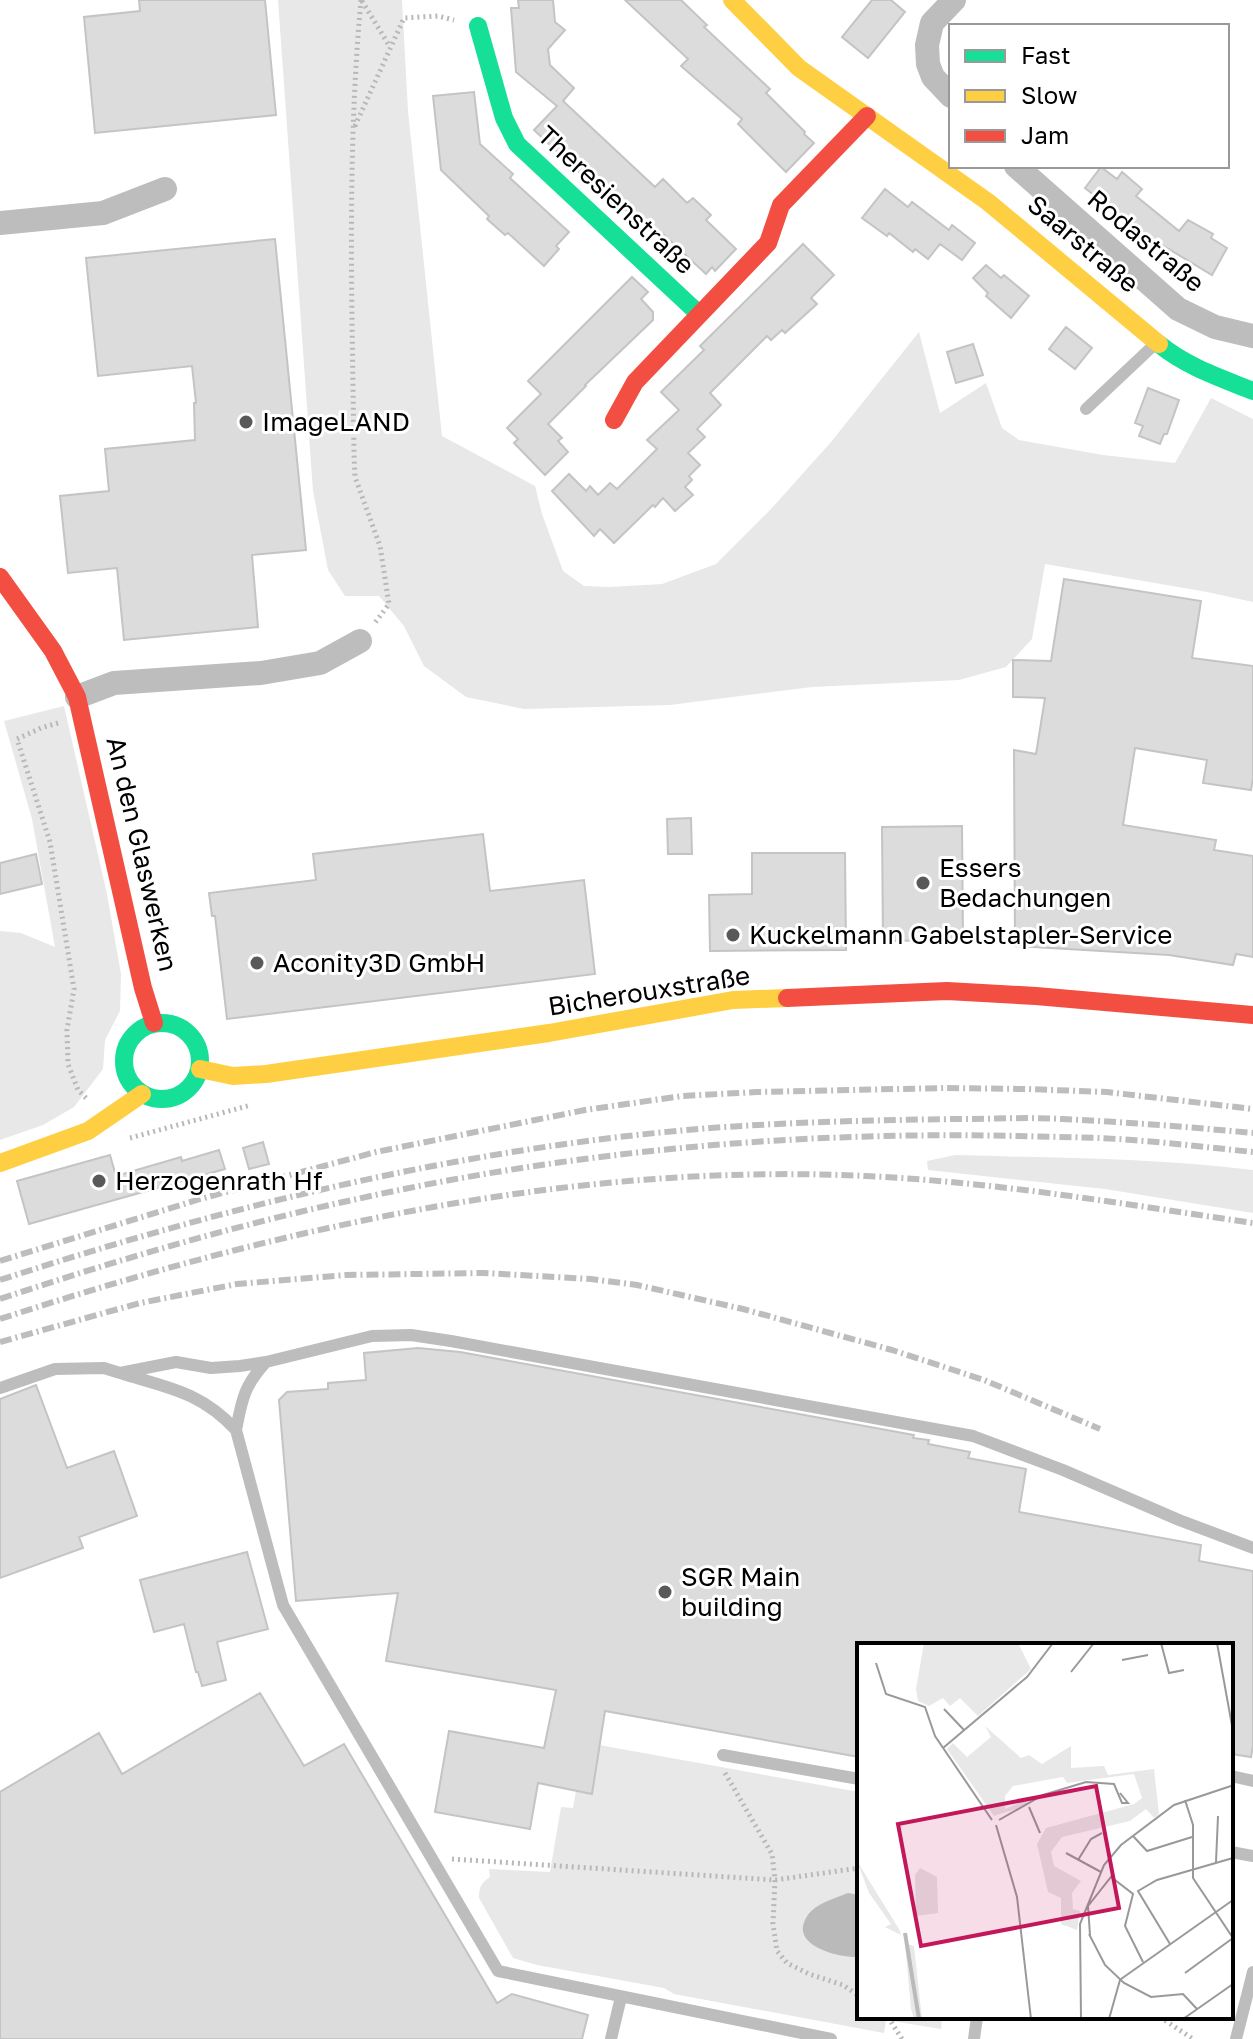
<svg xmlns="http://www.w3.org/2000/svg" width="1253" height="2039" viewBox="0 0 1253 2039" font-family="'Golos Text',sans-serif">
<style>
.green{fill:#e8e8e8}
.water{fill:#bababa}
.building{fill:#dcdcdc;stroke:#c4c4c4;stroke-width:2}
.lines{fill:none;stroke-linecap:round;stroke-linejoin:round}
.path{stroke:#b8b8b8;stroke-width:5;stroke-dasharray:2 4;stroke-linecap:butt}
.lane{stroke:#bdbdbd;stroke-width:12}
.street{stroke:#bdbdbd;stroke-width:24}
.fast{stroke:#16e098;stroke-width:18}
.slow{stroke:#ffcf43;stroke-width:18}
.jam{stroke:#f24e42;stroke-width:18}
.rail{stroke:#bdbdbd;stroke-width:6;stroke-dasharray:12 4 2 4;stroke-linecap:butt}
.poi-dot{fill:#595959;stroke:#fff;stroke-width:3}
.labels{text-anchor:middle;stroke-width:6;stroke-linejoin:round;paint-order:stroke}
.street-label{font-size:26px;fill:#000;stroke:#fff}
.poi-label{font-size:26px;fill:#000;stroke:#fff;text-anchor:start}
.inset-river{fill:none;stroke:#bababa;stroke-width:4}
.inset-road{fill:none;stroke:#999;stroke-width:2}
.view{fill:#c2185b;fill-opacity:0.15;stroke:#c2185b;stroke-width:4}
.inset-edge{fill:none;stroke:#000;stroke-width:4}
</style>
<rect width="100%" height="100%" fill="#fff"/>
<path class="green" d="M278 0H402L408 111 442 436 535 486 542 514 563 571 584 586 609 587 662 584 716 564 771 509 831 442 919 332 940 413 986 383 1002 428 1019 440 1103 455 1175 463 1211 398 1253 419V602L1207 592 1045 564 1032 639 1006 667 959 680 812 687 670 705 524 709 466 697 424 666 404 626 379 596H345L328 570 313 491Z
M64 706 107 894 121 974 120 1011 105 1040 103 1069 74 1107 43 1125 0 1140V931L21 933 55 947 32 819 4 721Z
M955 1155C1054 1158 1154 1158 1253 1170V1213L1105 1189 928 1170 927 1161Z
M599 1745 859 1792V2017H942L941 2029 886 2020 884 2033 674 1994 664 1988 537 1965 513 1958 479 1898C479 1887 481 1883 490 1877L489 1869 550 1872 561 1807 573 1808 576 1791Z"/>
<path class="water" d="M848 1893 859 1895V1957C841 1958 792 1947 805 1920 812 1904 834 1899 848 1893Z"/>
<path class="building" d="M139 0H265L276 115 95 133 84 17 140 11Z
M518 0H553L555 22 565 30 548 49 550 65 574 88 563 101 655 187 663 179 687 203 693 198 711 215 706 220 736 249 715 271 712 267 706 274 662 233 658 237 648 229 647 230 612 197 609 200 534 130 557 106 516 72 511 8H519Z
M625 0H681L707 25 704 27 770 89 766 93 805 132 804 134 814 143 786 172 738 124 742 119 681 66 688 59Z
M872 0H891L905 12 868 58 842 37Z
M474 92 480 144 513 174 510 178 569 232 556 246 559 249 544 266 508 233 505 235 487 219 489 216 441 170 433 96Z
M1101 167 1117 179 1122 172 1142 189 1136 196 1179 231 1188 220 1213 234 1211 238 1227 248 1212 275 1157 242 1152 248 1126 226 1129 223 1085 188Z
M885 189 908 207 912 202 949 230 952 225 975 243 962 260 940 244 928 259 915 249 913 252 889 233 887 236 862 218Z
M275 239 306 550 252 555 258 627 124 640 117 568 68 573 60 496 109 491 105 449 195 440 194 403H196L192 366 98 376 86 258Z
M803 244 834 275 811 298 817 304 785 333 782 330 771 340 767 336 710 393 721 405 697 429 705 437 688 453 700 465 689 476 692 480 685 487 693 495 675 511 663 498 655 507 653 505 614 543 600 529 594 536 552 491 569 474 586 491 590 486 598 495 610 483 617 489 657 449 647 440 679 410 661 392 704 350 700 346Z
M986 265 1001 278 1004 275 1029 296 1011 318 986 296 988 293 973 278Z
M632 277 648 292 641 299 653 312V320L585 385 586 386 548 424 562 438 558 441 568 452 545 475 514 443 518 439 507 428 541 394 528 381Z
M1066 327 1092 348 1075 369 1049 349Z
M973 344 983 375 956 383 947 352Z
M1148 388 1179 400 1167 434H1164L1160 444 1139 436 1143 426 1135 423Z
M1064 579 1201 601 1192 658 1253 666V778L1251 790 1203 783 1207 760 1135 748 1123 825 1216 840 1214 850 1253 856V957L1236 954 1233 965 1169 955 1015 946 1014 750 1036 754 1045 698 1013 697V660L1051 661Z
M691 818 692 854H668L667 819Z
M962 826 963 940 883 941 882 827Z
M483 834 490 891 584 880 595 974 227 1019 215 916H212L209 893 316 880 313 854Z
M752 853H845L846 950 710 951 709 895 752 894Z
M36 854 42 884 0 894V863Z
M263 1142 269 1164 249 1169 243 1148Z
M219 1150 225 1169 29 1224 17 1181 110 1155 116 1176 181 1157 182 1161Z
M418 1348 460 1352 914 1435 913 1438 929 1440 928 1444 970 1452 968 1458 1026 1469 1019 1512 1201 1545 1199 1561 1253 1571V1746L1251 1757 1231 1754V1645H859V1757L605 1711 592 1794 538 1783 530 1829 435 1812 449 1731 544 1748 556 1690 386 1661 398 1593 296 1601 279 1400 287 1392 328 1389V1383L366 1380 364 1353Z
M36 1385 67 1468 114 1451 137 1516 79 1537 83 1548 0 1578V1399Z
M247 1552 268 1629 217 1642 226 1680 202 1686 198 1672H196L184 1624 154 1632 140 1580Z
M260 1693 304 1766 344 1744 497 2003 512 1994 588 2015 582 2039H0V1792L99 1733 122 1774Z"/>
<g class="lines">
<path class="path" d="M361 0C347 151 352 303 354 454L355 477 380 546 389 604 374 624
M362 1 390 47
M355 126 404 18 438 16 454 20
M58 723 41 728 17 739 50 842 74 989 67 1030 68 1064 78 1090 88 1100
M130 1138 251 1105
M725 1773 772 1854 775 1880 773 1924 777 1951 787 1963 809 1974 843 1985 859 1996
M452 1859 775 1880 859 1868
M888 2017 902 2039
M1160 2017 1193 2039"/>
<path class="lane" d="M1086 409 1155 344
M123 1374C170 1388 202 1393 236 1430L283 1605 498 1971 831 2039
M0 1388 55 1369 104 1368 120 1373 176 1362 211 1368 240 1366 266 1362 372 1336 411 1335 451 1341 973 1436 1063 1470 1179 1520 1253 1548
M236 1430C242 1399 244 1386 266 1362
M723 1755 859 1779
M1231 1776 1253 1781
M1231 1852 1253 1856
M611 2039 621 1997
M974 2039 977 2017
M1236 2039 1253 1972"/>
<path class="street" d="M951 96 933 77 928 64 927 45 932 23 954 0
M1016 166 1178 309 1215 327 1253 336
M0 223 103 213 165 189
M77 697 114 683 261 673 320 663 360 641"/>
<path class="fast" d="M478 26 504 118 517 144 699 314
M1159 344C1187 367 1221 378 1253 391
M124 1061a38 38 0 1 1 76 0a38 38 0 1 1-76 0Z"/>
<path class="slow" d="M732 0 799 68 988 202 1159 344
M200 1069 233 1076 266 1074 549 1033 733 1000 787 998
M0 1163 88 1131 142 1094"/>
<path class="jam" d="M614 420 635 382 768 243 781 205 867 116
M0 577 53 651 77 697 143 988 154 1023
M787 998 947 991 1036 996 1253 1015"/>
<path class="rail" d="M0 1261 200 1199 376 1152 585 1110 682 1096 757 1092 945 1088 1026 1089 1107 1092 1253 1109
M0 1280C230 1205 468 1147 711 1128 794 1122 876 1120 960 1119 994 1119 1028 1117 1062 1119 1126 1122 1189 1127 1253 1133
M0 1299C117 1260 236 1225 357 1199 573 1151 796 1131 1017 1136 1055 1137 1094 1137 1132 1140 1173 1143 1213 1148 1253 1152
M0 1319C279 1228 571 1162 866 1176 996 1182 1124 1204 1253 1223
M0 1342 140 1303 237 1284 346 1275 484 1273 591 1279 637 1285 743 1309 892 1350 984 1380 1100 1429"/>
</g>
<g class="poi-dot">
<circle cx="246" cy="422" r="8"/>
<circle cx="923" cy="883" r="8"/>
<circle cx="733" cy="935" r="8"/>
<circle cx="257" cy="963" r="8"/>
<circle cx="99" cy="1181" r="8"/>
<circle cx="665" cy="1592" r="8"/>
</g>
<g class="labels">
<g class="street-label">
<text transform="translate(616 200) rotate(43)" y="9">Theresienstraße</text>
<text transform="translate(1146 241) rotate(40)" y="9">Rodastraße</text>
<text transform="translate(1083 244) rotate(40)" y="9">Saarstraße</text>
<text transform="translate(142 854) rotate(77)" y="9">An den Glaswerken</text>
<text transform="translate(649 991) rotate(-9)" y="9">Bicherouxstraße</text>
</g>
<g class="poi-label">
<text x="262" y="431">ImageLAND</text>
<text x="939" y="877">Essers<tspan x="939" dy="30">Bedachungen</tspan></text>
<text x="749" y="944">Kuckelmann Gabelstapler-Service</text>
<text x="273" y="972">Aconity3D GmbH</text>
<text x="115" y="1190">Herzogenrath Hf</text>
<text x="681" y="1586">SGR Main<tspan x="681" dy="30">building</tspan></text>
</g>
</g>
<g transform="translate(857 1643)">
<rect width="376" height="376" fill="#fff"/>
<path d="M67 0H161L174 26 121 73 103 55 93 63 86 55 72 63 61 58 59 46ZM128 83 164 115 172 112 185 121 214 103V125L247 123 251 132 297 126 302 171 297 175 289 166 273 178 205 194 194 209 197 223 224 238 215 250 216 266 223 268 220 287 204 281V255L191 249 180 201 189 185 277 161 285 155 277 131 210 140 206 134 156 143 148 153V166L169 157 171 162 137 173 90 106 96 100 110 114 134 94ZM0 218 42 286 44 292 28 284 34 281 12 250ZM63 225 80 234 81 270 59 273 58 232ZM48 300 57 303 65 376H57L54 366Z" fill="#e8e8e8"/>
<path class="inset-river" d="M48 290 62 376"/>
<path class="inset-road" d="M304 0 312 30 327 27M360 0 376 88M265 17 291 12M19 20 29 51 68 64 78 93 135 177M214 29 237 0M87 66 107 87M86 105 170 34 196 0M328 157 336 182V235L376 295M172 164 183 190M142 177 186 152 229 139 257 141 265 160H271L263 150M139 182 160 254 174 376M276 193 290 208 335 194M209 210 244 229M221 217 234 196 245 190M359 219 361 173M232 291 248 322 267 340 294 354 326 351 340 366M233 292 231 263 254 234 276 251 268 283 286 319M313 301 281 248 300 237 376 215M328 330 376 295M264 336 376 257M224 376 223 281 247 222 264 202 317 162 374 143M252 376 263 337M326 376 376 341"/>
<path class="view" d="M239 143 262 265 64 303 41 181Z"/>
<rect width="376" height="376" class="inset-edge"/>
</g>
<rect x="949" y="24" width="280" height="144" fill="#ffffff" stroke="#999999" stroke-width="2"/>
<rect x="965" y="50" width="40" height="12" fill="#16e098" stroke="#999999" stroke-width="2"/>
<text x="1021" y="64" font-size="24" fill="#000000">Fast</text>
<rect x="965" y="90" width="40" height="12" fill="#ffcf43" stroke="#999999" stroke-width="2"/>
<text x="1021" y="104" font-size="24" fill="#000000">Slow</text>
<rect x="965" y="130" width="40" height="12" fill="#f24e42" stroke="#999999" stroke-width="2"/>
<text x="1021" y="144" font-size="24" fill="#000000">Jam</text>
</svg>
